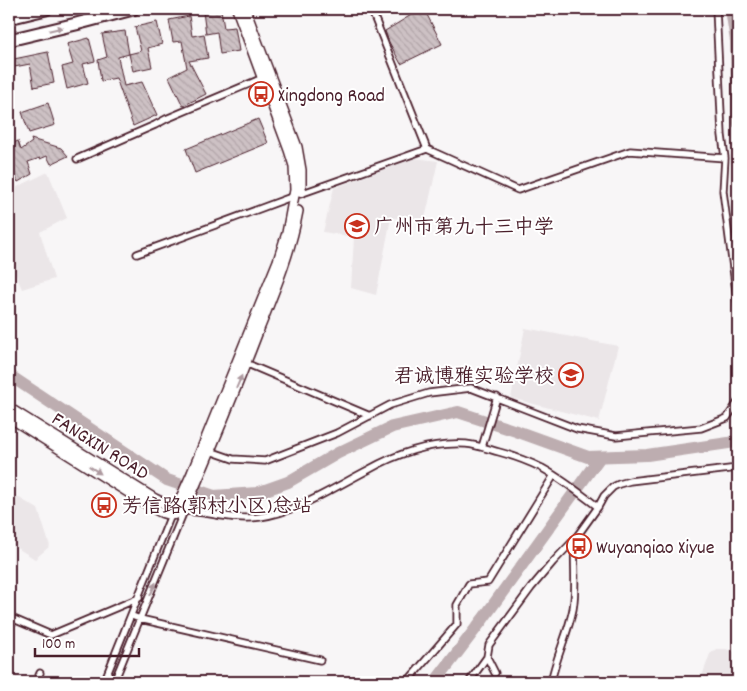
<svg xmlns="http://www.w3.org/2000/svg" width="747" height="691" viewBox="0 0 747 691" font-family="Dekko,'LXGW WenKai TC',sans-serif">
<style>
.built{fill:#ebe6e8}
.lines{fill:none;stroke-linecap:round;stroke-linejoin:round}
.river{stroke:#bdadb0;stroke-width:12}
.building{fill:url(#building-back-hatch);stroke:#4a1f2b}
.street-casing{stroke:#4a1f2b;stroke-width:9}
.secondary-casing{stroke:#4a1f2b;stroke-width:12}
.highway-casing{stroke:#4a1f2b;stroke-width:15}
.street{stroke:#fff;stroke-width:5.5}
.secondary{stroke:#fff;stroke-width:9}
.highway{stroke:#fff;stroke-width:11}
.oneway{fill:#ae9aa0}
.labels{text-anchor:middle;stroke-width:4;stroke-linejoin:round;paint-order:stroke}
.poi-label{font-size:20px;fill:#4a1f2b;stroke:#fff;text-anchor:start}
.street-label{font-size:20px;fill:#4a1f2b;stroke:#fff}
</style>
<defs>
<pattern id="building-back-hatch" width="6" height="6" patternUnits="userSpaceOnUse" patternTransform="scale(1.25)"><rect width="6" height="6" fill="#cdc1c4"/><path d="M-1 5l2 2M0 0l6 6M5-1l2 2" fill="none" stroke="#b2a5a9"/></pattern>
</defs>
<rect width="100%" height="100%" fill="#f8f6f7"/>
<filter id="ink" filterUnits="userSpaceOnUse"><feTurbulence type="fractalNoise" baseFrequency=".02" numOctaves="2"/><feDisplacementMap in="SourceGraphic" scale="10" xChannelSelector="R" yChannelSelector="G"/><feConvolveMatrix kernelMatrix="1 2 1 2 8 2 1 2 1" color-interpolation-filters="sRGB"/></filter>
<g filter="url(#ink)">
<path class="built" d="M415 158 438 161 425 219 391 218 376 295 351 288 354 237 323 232 334 188Z
M48 172 67 218 40 232 54 279 22 289 9 259V191Z
M525 328 618 346 599 421 511 398Z
M9 492 38 509 50 546 35 559 9 543Z
M716 649H726L738 653V682H713L702 676 710 654Z"/>
<g class="lines">
<path class="river" d="M731 9 736 41 738 123
M9 375 167 480 214 496 257 493 288 482 338 453 392 427 458 412 516 431 588 457 647 455 735 442 738 440
M435 682 483 619 600 457"/>
</g>
<path class="building" d="M421 9H424L442 44 401 64 389 42 385 31Z
M221 10 224 28 235 27 239 51 220 54 217 32 206 34 203 12Z
M189 16 192 36 204 34 208 58 189 61 206 94 183 106 169 77 187 68 182 41 173 42 169 20Z
M157 22 162 44 148 48 152 67 133 71 129 54 141 51 135 27Z
M125 31 129 54 118 57 124 86 142 82 157 115 133 126 116 78 101 81 98 60 107 57 102 34Z
M89 38 95 61 83 64 88 83 67 89 62 67 73 64 67 44Z
M48 52 54 83 34 87 30 64 9 68V60Z
M48 103 55 125 29 133 22 112Z
M258 119 268 143 195 173 186 149Z
M31 139 61 148 68 156 51 164 47 156 40 159V158L28 162 32 174 18 182 13 172 9 175V145L18 141 21 150 32 142Z"/>
<g class="lines">
<defs>
<path id="street" d="M371 9 427 149 518 190 630 151 725 158
M716 9 722 135 725 158 723 191 738 307
M77 159 155 125 166 119 263 78
M300 194 427 149
M137 254 294 196
M243 362 370 416
M482 447 497 397
M210 451 233 459 265 461 337 433 390 405 429 393 471 388 577 429 616 436 701 428 727 418 738 402
M132 616 140 619 320 660
M9 617 51 635 139 598
M495 673 487 657 489 645 531 588 553 562 575 539 598 507 604 496 613 487 619 484 630 481 738 468
M36 682 40 673
M104 682 171 515
M114 682 184 511C210 512 235 521 260 517 299 511 333 488 368 470 398 453 430 442 466 444 477 445 488 449 499 452 514 456 528 461 542 468 562 479 580 493 598 507
M407 682 457 624V605L469 584 488 582 554 475
M469 682 487 657
M551 682C556 657 568 634 573 609 577 586 573 562 575 539"/>
<path id="secondary" d="M245 9 297 147 301 170V191
M9 408 155 499 176 509 180 510
M9 417 150 506C158 511 166 516 176 514
M184 511C210 452 234 394 257 334 273 294 290 255 298 211
M171 515 176 509 192 473 278 261 287 233 295 190 294 166 289 150 237 9"/>
<path id="highway" d="M9 18 46 9
M9 40 76 24 133 9"/>
</defs>
<use href="#street" class="street-casing"/>
<use href="#secondary" class="secondary-casing"/>
<use href="#highway" class="highway-casing"/>
<use href="#street" class="street"/>
<use href="#secondary" class="secondary"/>
<use href="#highway" class="highway"/>
</g>
<defs><path id="oneway-solid" d="M-6-.8H1V-3.2L6.5 0L1 3.2V.8H-6Z" transform="scale(1.25)"/></defs>
<g class="oneway">
<use href="#oneway-solid" transform="translate(56 29) rotate(-13)"/>
<use href="#oneway-solid" transform="translate(239 382) rotate(-67)"/>
<use href="#oneway-solid" transform="translate(95 470) rotate(33)"/>
<use href="#oneway-solid" transform="translate(153 589) rotate(-67)"/>
</g>
</g>
<defs>
<symbol id="bus-ring" viewBox="-11 -11 22 22"><circle r="9.5" fill="#fff" stroke="#c8321e" stroke-width="1.5"/><path d="M-5-6H5V4H4V6H2V4H-2V6H-4V4H-5ZM-3.5-4V0h7V-4ZM-3.5 1.2v1.5H-2V1.2ZM2 1.2v1.5H3.5V1.2Z" fill="#c8321e"/></symbol>
<symbol id="school-ring" viewBox="-11 -11 22 22"><circle r="9.5" fill="#fff" stroke="#c8321e" stroke-width="1.5"/><path d="M0-5L7-2L0 1L-7-2ZM-4 1L0 2.5L4 1V4Q0 6-4 4Z" fill="#c8321e"/></symbol>
</defs>
<g fill-rule="evenodd">
<use href="#bus-ring" x="247" y="80" width="28" height="28"/>
<use href="#school-ring" x="343" y="212" width="28" height="28"/>
<use href="#school-ring" x="557" y="361" width="28" height="28"/>
<use href="#bus-ring" x="90" y="491" width="28" height="28"/>
<use href="#bus-ring" x="565" y="532" width="28" height="28"/>
</g>
<g class="labels">
<g class="poi-label">
<text x="278" y="101">Xingdong Road</text>
<text x="374" y="233">广州市第九十三中学</text>
<text x="554" y="382" text-anchor="end">君诚博雅实验学校</text>
<text x="122" y="512">芳信路(郭村小区)总站</text>
<text x="596" y="553">Wuyanqiao Xiyue</text>
</g>
<g class="street-label">
<text transform="translate(101 445) rotate(32)" y="7">FANGXIN ROAD</text>
</g>
</g>
<rect width="747" height="691" fill="none" stroke="#fff" stroke-width="30"/>
<rect x="15" y="15" width="717" height="661" fill="none" stroke="#4a1f2b" stroke-width="2" filter="url(#ink)"/>
<path d="M35 648v8h104v-8" fill="none" stroke="#4a1f2b" stroke-width="2.5"/>
<text x="42" y="648" font-size="15" fill="#4a1f2b" stroke="#ffffff" stroke-width="4" paint-order="stroke">100 m</text>
</svg>
